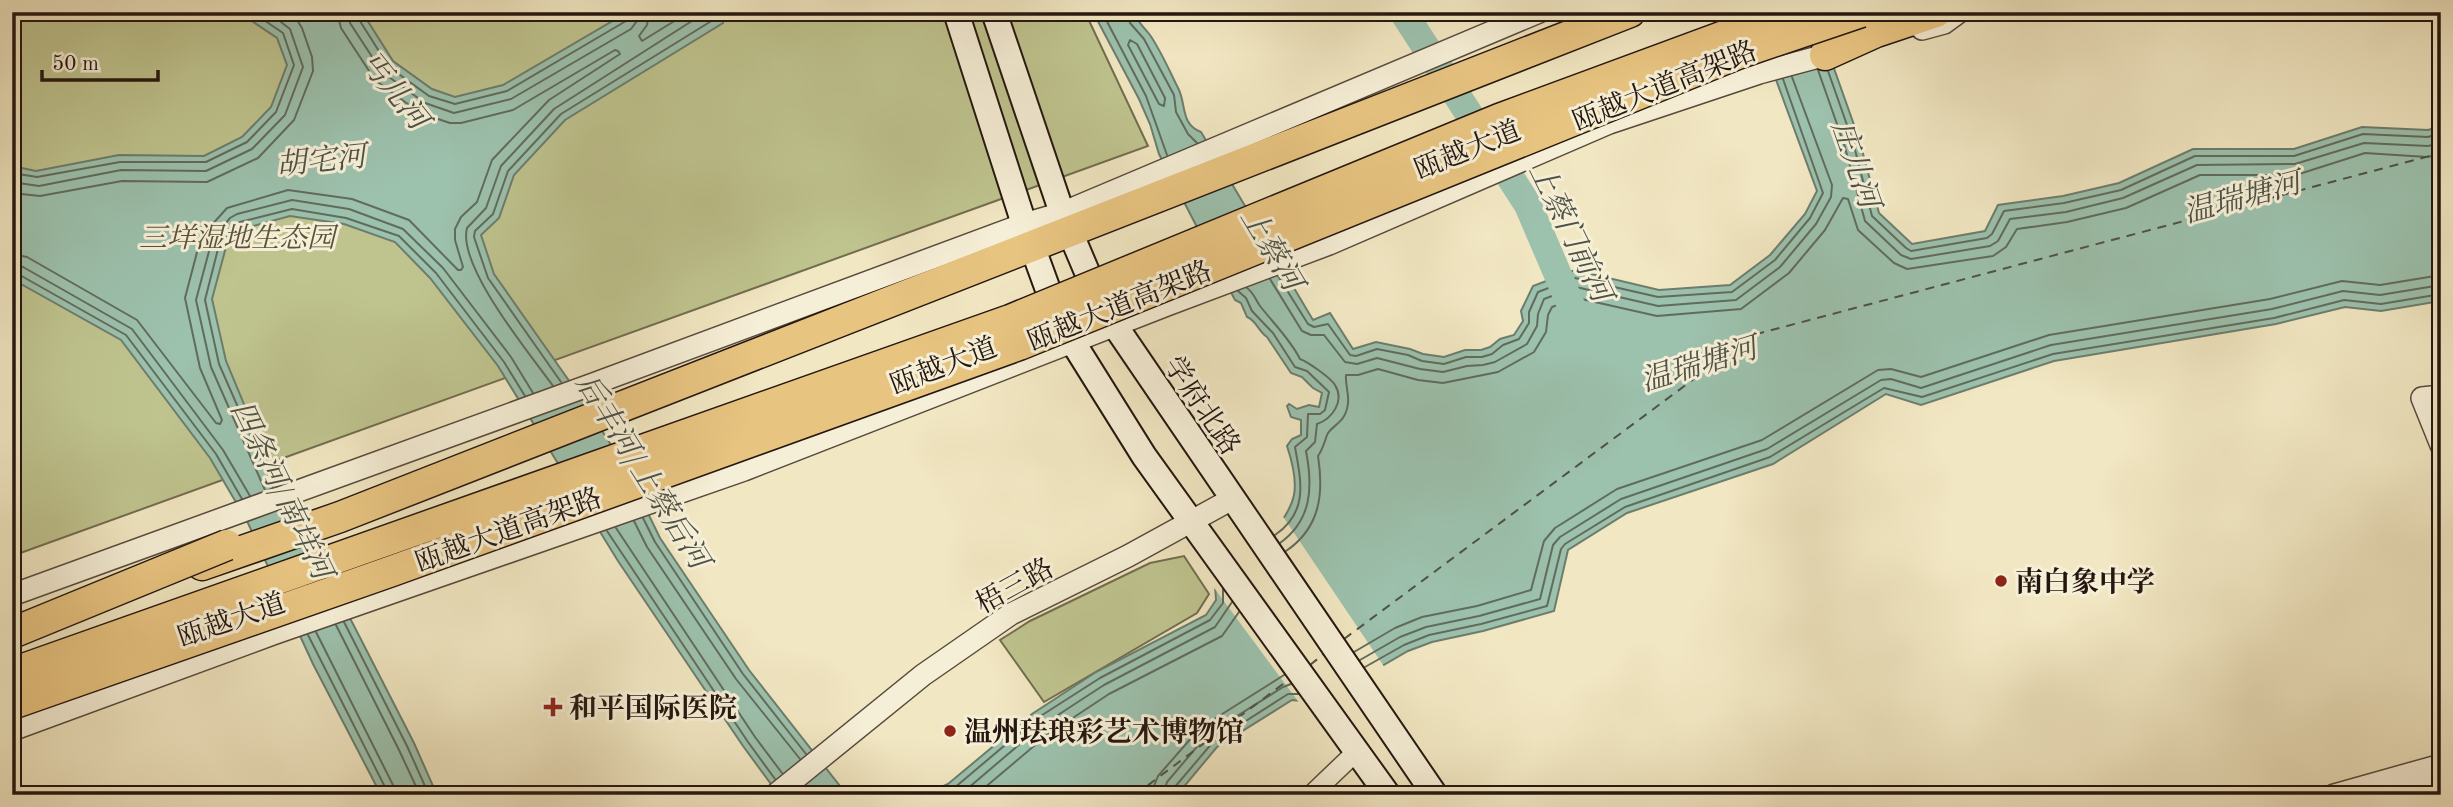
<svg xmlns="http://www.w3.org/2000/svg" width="2453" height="807" viewBox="0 0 2453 807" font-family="'Old Standard TT','Noto Serif SC',serif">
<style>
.green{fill:#bfc48f;stroke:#726d4f;stroke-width:2}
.water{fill:#9cc1ad;stroke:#6c7d6e;stroke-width:2}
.pier{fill:#f1e7c2}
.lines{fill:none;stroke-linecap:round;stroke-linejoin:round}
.shore{stroke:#606c5e;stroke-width:2}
.river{stroke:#9cc1ad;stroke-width:28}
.ferry{stroke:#4e5246;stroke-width:2;stroke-dasharray:9 7;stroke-linecap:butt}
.minor-casing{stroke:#574a3c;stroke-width:21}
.tertiary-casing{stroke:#574a3c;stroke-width:24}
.secondary-casing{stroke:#24160f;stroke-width:28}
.trunk-casing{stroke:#24160f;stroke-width:33}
.minor{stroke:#f6efd7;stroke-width:18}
.tertiary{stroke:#f6efd7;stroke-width:21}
.secondary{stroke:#f6efd7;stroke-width:24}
.trunk{stroke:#e8c481;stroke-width:30}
.trunk-bridge-casing{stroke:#24160f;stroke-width:33;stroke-linecap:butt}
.trunk-bridge{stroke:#e8c481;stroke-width:30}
.poi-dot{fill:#8f2418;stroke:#f6efd7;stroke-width:2.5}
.labels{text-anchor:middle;stroke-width:6;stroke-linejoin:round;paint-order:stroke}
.street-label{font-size:28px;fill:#24160f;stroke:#f6efd7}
.park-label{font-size:28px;font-style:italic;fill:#5a533c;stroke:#f6efd7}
.poi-label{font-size:28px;font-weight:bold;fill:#24160f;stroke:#f6efd7;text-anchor:start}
.water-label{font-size:30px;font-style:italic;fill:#4e5246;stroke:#f6efd7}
</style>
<rect width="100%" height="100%" fill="#f1e7c2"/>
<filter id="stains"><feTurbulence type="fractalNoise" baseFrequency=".00286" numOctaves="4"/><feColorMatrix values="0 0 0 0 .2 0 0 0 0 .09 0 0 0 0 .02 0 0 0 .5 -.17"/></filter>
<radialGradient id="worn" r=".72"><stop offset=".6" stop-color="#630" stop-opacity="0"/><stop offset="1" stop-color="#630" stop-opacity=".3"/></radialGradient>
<path class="green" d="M12 12H1085L1148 146 12 556Z
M1184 556 1209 594 1197 613 1044 702 1000 640 1030 621 1150 563Z"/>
<path class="water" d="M232 12H362L393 61 432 89 455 97 503 85 628 12H722L723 23 565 120 514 175 499 218 481 235 494 274 584 402 628 472 660 538 749 670 847 795H779L743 746 618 561 498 366 430 278 395 242 344 224 290 216 242 229 226 247 212 299 226 361 271 469 352 622 414 743 437 795H381L313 664 247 521 210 458 121 340 12 279V166L36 171 119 155 204 156 242 137 271 107 287 65 277 38 243 15Z
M1093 12H1134C1137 22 1144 27 1150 35 1161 51 1170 72 1179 90 1186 105 1181 125 1201 132L1313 320 1330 313 1353 349 1376 342 1410 349 1423 354 1444 357 1465 350H1481L1490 347 1500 339 1514 335 1523 321 1521 311 1533 286 1575 270 1659 290 1730 285 1770 255 1805 214 1817 191 1751 12H1814L1859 139 1879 213 1912 244 1985 231 1998 205 2063 196 2119 183 2193 149H2294L2362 127 2428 130 2441 126V301L2381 311 2345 307 2276 324 2054 361 1921 405 1886 394 1773 464 1627 513 1568 550 1554 611 1483 631 1432 642 1408 651 1325 699 1310 702 1292 700 1217 747 1177 795H924L948 784 1032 714 1096 672 1206 615 1216 600 1215 585C1240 562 1287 529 1294 495 1297 479 1292 461 1287 446L1292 439 1301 435V420L1291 417 1287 406 1289 404 1297 409 1309 405 1319 407 1322 393 1313 388 1302 377 1291 373 1267 337C1259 332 1256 320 1247 317L1241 303 1235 300 1159 154 1150 124 1139 99Z"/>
<path class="pier" d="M1282 515 1385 668 1327 702 1310 705 1300 704 1212 585 1209 576 1218 562 1279 520Z"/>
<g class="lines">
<path class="shore" d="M348 12 350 23 382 72 425 103 454 113 511 99 631 29 637 21 639 12
M357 12 358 18 389 67 429 96 455 104 507 91 626 21 630 12
M649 12 647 25 639 36 642 41 689 12
M1102 12 1146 96 1167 155
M1128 12 1130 23 1144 39 1174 95 1176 112 1188 134 1197 143
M1130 40 1137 44 1165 98 1164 106 1159 104 1128 45Z
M1818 70 1844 144 1865 221 1901 255 1911 259 1990 246 1998 241 2010 219 2066 212 2123 198 2197 165 2295 164 2364 143 2428 146 2441 143
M1828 71 1853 142 1872 216 1906 248 1911 251 1987 238 1992 234 2004 211 2064 203 2121 190 2195 156H2294L2363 134 2428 137 2441 133
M12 173 37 177 120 162H206L247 142 276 112 294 65 283 33 252 12
M12 182 39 186 121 170 206 171 252 149 285 115 303 67 290 29 268 12
M12 193 40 196 122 181 207 182 258 158 294 120 313 71 312 57 302 28 297 20 287 12
M12 254 27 257 137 320 216 423 220 424 222 420 200 368 185 298 201 237 227 208 288 190 352 199 409 220 458 270H461L463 267 455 240V229L461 217 477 202 492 160 549 100 620 54 618 51 615 50 513 110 461 123H450L420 113 375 80 341 28 337 12
M12 265 23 267 132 329 223 450 250 496
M12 273 18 274 126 335 216 454 242 499
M1278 276 1308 324 1314 327 1328 324 1350 355 1356 356 1377 349 1408 355 1422 361 1444 364 1466 357H1482L1492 354 1503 345 1519 339 1529 323V312L1538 292 1575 278 1658 297 1732 292 1775 260 1810 218 1823 193 1783 79
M1270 279 1302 331 1311 335H1324L1345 362 1357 364 1377 358 1420 369 1443 372 1467 366 1483 365 1495 362 1527 344 1537 326 1538 314 1544 299 1576 287 1658 306 1736 300 1780 267 1816 224 1831 197 1832 185 1792 77
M1247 288C1254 293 1255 299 1260 306 1274 324 1290 339 1300 359 1308 362 1331 378 1335 385 1345 401 1332 419 1317 424L1315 442 1306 451C1313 487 1312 520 1280 543
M1238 291 1246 298 1252 311 1273 333 1295 367 1307 371 1329 392 1325 410 1320 414H1308L1307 437 1295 447C1301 481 1309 512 1275 535
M561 382 488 278 474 237 475 231 493 214 508 171 561 114 713 20 715 12
M553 386C530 354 457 266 467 228L486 208 501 166 554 109 706 12
M273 487 219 364 205 300 219 245 240 222 292 209 346 218 399 236 436 273 504 362 525 396
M265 490 211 367 196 300 212 240 230 218 237 214 292 200 349 209 403 229 443 268 511 357 533 393
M643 518 655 542 743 674 806 754
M634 521 647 547 736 679 800 759
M616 528 755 737 782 773
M607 531 748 742 775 779
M1286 551C1320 528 1324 494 1318 456 1323 449 1324 443 1327 435 1331 425 1346 424 1348 403 1349 393 1345 383 1346 375H1358L1378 369 1418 380 1443 383 1498 372 1534 352 1546 332 1548 315 1552 307 1577 298 1657 316 1741 309 1789 273 1825 230 1843 198 1848 199 1858 230 1894 263 1907 269 1993 256 2006 247 2017 229 2067 222 2126 208 2200 175H2296L2365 153 2427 157 2441 154
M344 622 407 746 429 795
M336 625 399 750 420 795
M316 632 393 785 395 795
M308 635 386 789V795
M1354 652 1395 628 1422 617 1477 606 1531 590 1544 541 1555 528 1617 489 1762 440 1878 370 1891 369 1921 377 2049 335 2270 299 2342 281 2380 285 2441 275
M1360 660 1400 637 1426 627 1479 616 1540 599 1553 545 1560 537 1621 499 1767 449 1881 380 1891 379 1921 388 2051 345 2272 309 2343 291 2380 295 2441 285
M1365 667 1404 645 1429 635 1481 624 1547 606 1561 549 1565 544 1625 507 1770 457 1884 388 1922 397 2053 354 2274 318 2344 300 2381 304 2441 294
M942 795 953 789 1036 719 1100 678 1210 620 1223 603V589
M960 795 1041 726 1104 685 1215 627 1232 602
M976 795 1047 735 1109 694 1222 636 1239 612
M1153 795 1154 786 1158 776 1200 728 1284 675
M1163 795 1167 782 1207 735 1283 687 1291 684
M1172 795 1174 788 1213 742 1288 694H1298"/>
<path class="river" d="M1403 12 1528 205 1573 310"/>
<path class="ferry" d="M1344 639 1753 335 2441 153
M1310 665 1325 653
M1135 795 1291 678"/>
<defs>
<path id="minor" d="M1311 795 1357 751"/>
<path id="tertiary" d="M1922 29 1944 23 1959 12
M2441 396 2422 398 2441 445
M12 595 593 384 1024 224 1062 213 1539 12
M12 730 273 634 744 470 1167 305 1329 244 1609 123 1759 73 1837 52
M775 795 923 675 1011 614 1128 556 1232 499
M2334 795 2441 765
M2402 795 2441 785"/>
<path id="secondary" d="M956 12 1024 224 1059 320 1144 456 1388 795
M994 12 1062 213 1101 305 1435 795"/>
<path id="trunk" d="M1825 55 1876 32 1936 12
M202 565 340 517 1630 12"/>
</defs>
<use href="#minor" class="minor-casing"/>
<use href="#tertiary" class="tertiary-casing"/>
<use href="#secondary" class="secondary-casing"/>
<use href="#trunk" class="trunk-casing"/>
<use href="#minor" class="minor"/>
<use href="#tertiary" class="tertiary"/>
<use href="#secondary" class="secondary"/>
<use href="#trunk" class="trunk"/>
<defs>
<path id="trunk-bridge" d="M12 633 227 545
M12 673 1010 320 1499 119 1789 12
M12 704 392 571 1019 345 1740 53 1861 12"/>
</defs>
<use href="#trunk-bridge" class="trunk-bridge-casing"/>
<use href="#trunk-bridge" class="trunk-bridge"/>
</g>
<g class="poi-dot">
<circle cx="2001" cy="581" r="7"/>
<path d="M549.5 696.5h7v7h7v7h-7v7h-7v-7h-7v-7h7z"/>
<circle cx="950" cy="731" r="7"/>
</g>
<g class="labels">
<g class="street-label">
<text transform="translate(1664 85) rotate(-22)" y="10">瓯越大道高架路</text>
<text transform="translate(1467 149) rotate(-22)" y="10">瓯越大道</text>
<text transform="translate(1119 305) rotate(-22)" y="10">瓯越大道高架路</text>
<text transform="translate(943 365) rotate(-21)" y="10">瓯越大道</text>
<text transform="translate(1203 405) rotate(56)" y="10">学府北路</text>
<text transform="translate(508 529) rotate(-20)" y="10">瓯越大道高架路</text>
<text transform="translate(1014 585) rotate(-29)" y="10">梧三路</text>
<text transform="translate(231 619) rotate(-19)" y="10">瓯越大道</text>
</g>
<g class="park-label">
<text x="237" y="247">三垟湿地生态园</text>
</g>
<g class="poi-label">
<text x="2015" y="591">南白象中学</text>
<text x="569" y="717">和平国际医院</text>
<text x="964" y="741">温州珐琅彩艺术博物馆</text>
</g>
<g class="water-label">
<text transform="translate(394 90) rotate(51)" y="10">丐儿河</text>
<text transform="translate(321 160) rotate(-6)" y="10">胡宅河</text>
<text transform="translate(1856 164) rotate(71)" y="10">庄儿河</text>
<text transform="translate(2242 197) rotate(-15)" y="10">温瑞塘河</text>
<text transform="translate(1571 232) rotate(64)" y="10">上蔡门前河</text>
<text transform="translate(1272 249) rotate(59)" y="10">上蔡河</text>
<text transform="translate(1699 364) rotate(-17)" y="10">温瑞塘河</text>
<text transform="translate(643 471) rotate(58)" y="10">后丰河/上蔡后河</text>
<text transform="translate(282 490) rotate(64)" y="10">四条河/南垟河</text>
</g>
</g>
<rect width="2453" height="807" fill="none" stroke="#f1e7c2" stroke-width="42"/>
<rect x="14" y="14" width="2425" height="779" fill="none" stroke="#24160f" stroke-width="3.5"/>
<rect x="21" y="21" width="2411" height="765" fill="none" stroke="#24160f" stroke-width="2"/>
<path d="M42 70v10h116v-10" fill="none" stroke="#24160f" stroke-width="3.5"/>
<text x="52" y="70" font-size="21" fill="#24160f" stroke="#f6efd7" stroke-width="5" paint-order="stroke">50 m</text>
<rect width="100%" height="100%" filter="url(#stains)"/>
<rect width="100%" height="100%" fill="url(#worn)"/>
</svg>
